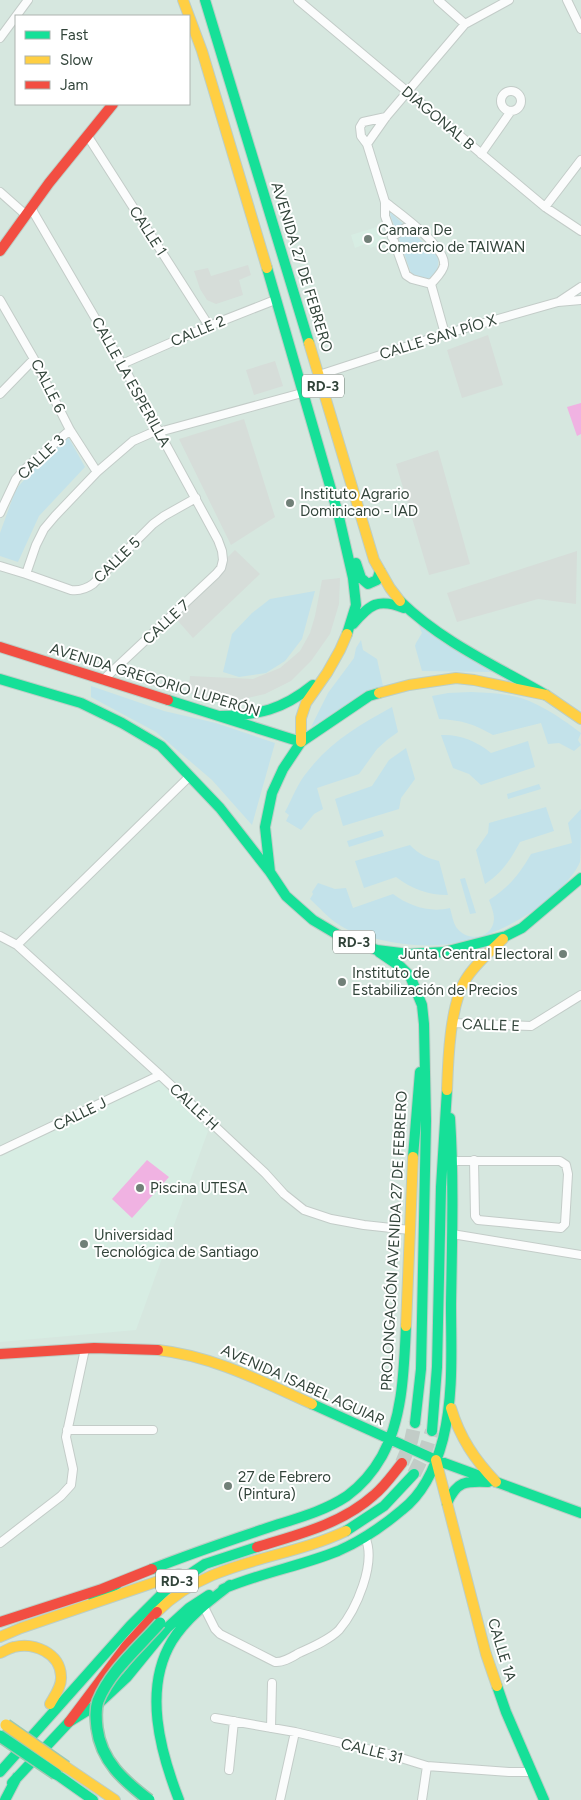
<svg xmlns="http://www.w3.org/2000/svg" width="581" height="1800" viewBox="0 0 581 1800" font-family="Figtree,sans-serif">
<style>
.residential{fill:#d6e7df;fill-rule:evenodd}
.education{fill:#d7ede3}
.green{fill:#c3e2ea}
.parking{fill:#d6ddd9}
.water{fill:#f0b2e2}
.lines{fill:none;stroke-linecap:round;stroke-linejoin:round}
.highway-tunnel{stroke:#c2ccc7;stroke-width:14;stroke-dasharray:14 7;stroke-linecap:butt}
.street-casing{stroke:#c3ccc8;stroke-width:10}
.fast-casing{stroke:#bccec6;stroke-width:12}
.slow-casing{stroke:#bccec6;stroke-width:12}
.jam-casing{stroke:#bccec6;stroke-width:12}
.street{stroke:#fbfcfc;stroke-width:8}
.fast{stroke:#16e098;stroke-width:10}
.slow{stroke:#ffcf43;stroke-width:10}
.jam{stroke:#f24e42;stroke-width:10}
.fast-bridge-casing{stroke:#9fc8b2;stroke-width:14;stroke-linecap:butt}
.slow-bridge-casing{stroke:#9fc8b2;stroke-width:14;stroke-linecap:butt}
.fast-bridge{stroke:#16e098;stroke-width:11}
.slow-bridge{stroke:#ffcf43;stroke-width:11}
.poi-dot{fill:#718078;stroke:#fff;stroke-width:2}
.labels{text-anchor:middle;stroke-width:4;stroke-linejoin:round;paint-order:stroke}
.shield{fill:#fff;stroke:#707c75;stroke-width:1}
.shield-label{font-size:14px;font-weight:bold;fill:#32443a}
.street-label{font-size:15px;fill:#32443a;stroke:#fff}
.poi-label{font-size:15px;fill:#32443a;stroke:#fff;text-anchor:start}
</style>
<rect width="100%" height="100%" fill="#e6eeea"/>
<path class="residential" d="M0 0H581V1800H0ZM16 16H189V104H16Z"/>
<path class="education" d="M380 226 385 243 370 248 368 243 355 248 351 235Z
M156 1078 208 1131 136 1330 0 1342V1157Z"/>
<path class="green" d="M389 211 439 257 437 272 428 279 418 278 411 273Z
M66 433 85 467 39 516 18 562 0 556V533L16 489Z
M315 591 302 639 285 661 266 673 239 677 223 672 232 634 252 613 270 599Z
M418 624 494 672 422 671 415 646 416 643 422 633Z
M361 640 363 650 377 659 383 686 311 727 328 693 354 658 356 648Z
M91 686 164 711 216 723 275 743 252 825 212 780 156 732 91 697Z
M471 692C487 693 502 693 517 697 538 702 564 720 581 733L578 740 581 745 574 751 559 743 548 744 541 723 493 735C474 724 461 720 439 719L432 696 448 693Z
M392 707 398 732 387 740 377 749 359 774 317 788 323 809 314 814 301 830 286 821 289 815 285 812C292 799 298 782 308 771 330 742 361 724 392 707Z
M441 735C459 734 477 741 491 753L528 741 535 767 481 785 469 774 453 768Z
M406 748 415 779 401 798 399 809 343 826 335 799 372 786 389 760Z
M539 784 541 789 508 799 507 794Z
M546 807 554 831 520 842C511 859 502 873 485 884L476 850 488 833 489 823Z
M581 809C581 820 581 855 580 862 572 881 546 903 530 913 481 944 433 953 377 939 364 936 349 932 338 924 328 918 319 907 310 899L313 894 312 892 318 883 335 889 346 888 353 908 393 894C409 906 430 913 450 908 452 915 453 922 456 927 467 943 493 939 494 919 494 912 491 906 489 900 509 887 519 875 531 854L572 843 568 823Z
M382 830 384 836 349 847 347 841Z
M410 845C419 854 426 858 439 861L448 895C428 895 412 889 396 877L364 888 355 861Z
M465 878 476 913 470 914 460 879Z"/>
<path class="parking" d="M248 265 251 275 239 280 243 295 216 304 207 300 200 289 194 271 208 268 211 276Z
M488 335 503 385 462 398 447 350Z
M275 361 283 386 254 395 246 370Z
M244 419 275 517 231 545 179 439Z
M438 450 470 564 429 575 396 464Z
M235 550 260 574 193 638 171 613Z
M577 551 576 604 538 599 457 622 447 593Z
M340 578 339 604 330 634 311 661 291 681 265 694 235 701 205 698 188 693 190 676 253 679 280 668 300 651 310 633 315 616 322 580Z"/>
<path class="water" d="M581 403V434L577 436 567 407Z
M147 1160 169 1177 132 1218 112 1199Z"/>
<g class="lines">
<path class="highway-tunnel" d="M402 1463 411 1441 415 1423
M414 1474 425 1452 432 1431"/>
<defs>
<path id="street" d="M298 0 545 207 581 231
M438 0 465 24
M567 0 581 29
M0 38 28 0
M501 101a10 10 0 1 1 20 0a10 10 0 1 1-20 0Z
M386 117 363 122 360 127 361 136 367 144 385 202V216L406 275 412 279 431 284
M87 135 209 326
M367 144 386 117 465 24 509 0
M481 154 511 111
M0 192 26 215
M385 202C399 213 446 246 444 265 443 272 435 279 431 284
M545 207 581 160
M31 208 122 364 218 540 222 551 223 560 221 568 216 574 103 680
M392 237 411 224
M431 284 445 334
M0 300 34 359 70 430 97 472
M560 301 581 287
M122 364 209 326 275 300
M319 375 445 334 558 302 581 300
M0 394 34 359
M159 432 302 393
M0 513 16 479 26 468 70 430
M0 566 26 574 71 590C79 591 86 589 93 584L153 524 164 516 196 498
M26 574 36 545 44 529 55 516 97 472 133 441 158 430
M0 936 17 945 160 1075 265 1173 284 1194 304 1210 331 1219 364 1225 410 1230
M17 945 190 776
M452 1023 531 1026 581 995
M0 1151 160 1075
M453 1161H560L566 1165 568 1174 565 1224 561 1228 478 1220 475 1216 474 1160
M452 1234 581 1255
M67 1430H153
M0 1543 61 1496 71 1485 73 1469 66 1437 85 1349
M203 1605 215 1629 220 1634 275 1662C283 1663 292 1657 299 1653 312 1647 329 1640 339 1630 356 1610 377 1563 365 1537
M215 1718 295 1732 388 1754 427 1766 509 1772H531
M271 1728 272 1683
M229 1770 234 1721
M280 1800 295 1732
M422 1800 427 1766"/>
<path id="fast" d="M205 0 309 343
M267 268 339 517 353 578 356 605 347 634
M356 563 361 578 368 584 377 580 380 571
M400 601C442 642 496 666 546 695
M353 624C370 604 378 598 404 608
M0 679 81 703 122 723 161 746 220 808 270 872
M379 693 369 696 301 742 283 769 272 793 265 827 270 872 286 896 313 920 345 939 377 950 409 954 444 952 506 936 522 928 581 878
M168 700 301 742
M220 716C259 715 282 710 313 685
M379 952 401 967 410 976 422 1005 424 1024 426 1121 421 1369 415 1423
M413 1157 420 1072
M312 1404 436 1460 581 1513
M432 1431 437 1367 441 1187 447 1090
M447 1503C457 1481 465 1481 488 1482
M346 1531 384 1506 414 1474
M152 1569C190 1554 228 1541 267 1528 294 1519 323 1512 347 1496 362 1485 373 1472 382 1456 403 1418 404 1369 406 1326
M223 1589C260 1573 301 1566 338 1551 361 1541 383 1526 402 1510 424 1493 436 1466 443 1439 454 1395 451 1349 451 1304 452 1242 454 1180 450 1118
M93 1597 117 1584
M497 1686 506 1712 544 1800
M0 1772 130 1626 166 1590 205 1564 257 1547
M56 1774 93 1800
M12 1783 69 1722 98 1704 127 1677 167 1628 189 1608 209 1595
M5 1800 17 1777
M179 1800C160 1751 143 1689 172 1641 186 1618 209 1601 230 1585"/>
<path id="slow" d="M183 0 202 51 267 268
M309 343 374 560 390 588 400 601
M379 693 409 685 456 678 474 680 546 695 581 719
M301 742V718L306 703 327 673 340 650 347 634
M447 1090C448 1060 450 1004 466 979 475 964 490 952 503 939
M406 1326 413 1157
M158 1350C213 1356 263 1382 312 1404
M451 1408C460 1438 475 1460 496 1482
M436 1460 486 1654 497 1686
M157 1612C209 1559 283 1561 346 1531
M0 1637 21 1628 179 1574
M0 1653C5 1651 9 1648 14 1647 34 1642 60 1653 61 1676 62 1686 55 1695 50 1704
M66 1767 115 1800"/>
<path id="jam" d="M0 251 49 183 113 104
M0 647 168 700
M0 1354 94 1348 158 1350
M257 1547C297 1535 342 1524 374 1495 385 1486 393 1474 402 1463
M0 1622 102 1589 152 1569
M69 1722 127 1645 157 1612"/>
</defs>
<use href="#street" class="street-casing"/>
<use href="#fast" class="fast-casing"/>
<use href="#slow" class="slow-casing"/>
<use href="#jam" class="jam-casing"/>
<use href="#street" class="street"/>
<use href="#fast" class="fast"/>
<use href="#slow" class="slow"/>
<use href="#jam" class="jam"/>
<defs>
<path id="fast-bridge" d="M0 1736 56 1774
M149 1800C124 1781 101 1761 97 1728 96 1719 95 1710 98 1701 110 1671 139 1647 160 1623"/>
<path id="slow-bridge" d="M6 1725 66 1767"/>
</defs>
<use href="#fast-bridge" class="fast-bridge-casing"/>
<use href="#slow-bridge" class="slow-bridge-casing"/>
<use href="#fast-bridge" class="fast-bridge"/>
<use href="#slow-bridge" class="slow-bridge"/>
</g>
<g class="poi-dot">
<circle cx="368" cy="239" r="5"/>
<circle cx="290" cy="503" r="5"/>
<circle cx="563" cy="954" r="5"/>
<circle cx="342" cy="982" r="5"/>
<circle cx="140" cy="1188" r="5"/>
<circle cx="84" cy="1244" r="5"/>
<circle cx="228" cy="1486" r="5"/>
</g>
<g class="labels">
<g class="shield">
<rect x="302" y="374.5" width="42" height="23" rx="4"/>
<rect x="333" y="930.5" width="42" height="23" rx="4"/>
<rect x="156" y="1569.5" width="42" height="23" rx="4"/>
</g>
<g class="shield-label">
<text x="323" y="391">RD-3</text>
<text x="354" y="947">RD-3</text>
<text x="177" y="1586">RD-3</text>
</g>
<g class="street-label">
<text transform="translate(438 118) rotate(40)" y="5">DIAGONAL B</text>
<text transform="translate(148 231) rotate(57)" y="5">CALLE 1</text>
<text transform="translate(302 267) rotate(73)" y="5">AVENIDA 27 DE FEBRERO</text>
<text transform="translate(198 331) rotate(-23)" y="5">CALLE 2</text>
<text transform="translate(438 337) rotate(-17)" y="5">CALLE SAN PÍO X</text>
<text transform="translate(131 382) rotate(61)" y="5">CALLE LA ESPERILLA</text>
<text transform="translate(48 386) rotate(63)" y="5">CALLE 6</text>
<text transform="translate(41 457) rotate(-43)" y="5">CALLE 3</text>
<text transform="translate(117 560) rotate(-44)" y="5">CALLE 5</text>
<text transform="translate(166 622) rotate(-43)" y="5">CALLE 7</text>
<text transform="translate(155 680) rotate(17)" y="5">AVENIDA GREGORIO LUPERÓN</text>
<text transform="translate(491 1025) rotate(2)" y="5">CALLE E</text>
<text transform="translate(194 1107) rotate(43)" y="5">CALLE H</text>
<text transform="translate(80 1114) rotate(-26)" y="5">CALLE J</text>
<text transform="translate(394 1241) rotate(-87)" y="5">PROLONGACIÓN AVENIDA 27 DE FEBRERO</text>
<text transform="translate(303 1385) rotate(24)" y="5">AVENIDA ISABEL AGUIAR</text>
<text transform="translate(502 1650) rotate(73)" y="5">CALLE 1A</text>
<text transform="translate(372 1751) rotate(14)" y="5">CALLE 31</text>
</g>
<g class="poi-label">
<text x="378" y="235">Camara De<tspan x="378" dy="17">Comercio de TAIWAN</tspan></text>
<text x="300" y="499">Instituto Agrario<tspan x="300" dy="17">Dominicano - IAD</tspan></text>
<text x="553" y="959" text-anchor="end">Junta Central Electoral</text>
<text x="352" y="978">Instituto de<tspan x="352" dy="17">Estabilización de Precios</tspan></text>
<text x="150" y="1193">Piscina UTESA</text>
<text x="94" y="1240">Universidad<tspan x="94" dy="17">Tecnológica de Santiago</tspan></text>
<text x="238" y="1482">27 de Febrero<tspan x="238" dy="17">(Pintura)</tspan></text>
</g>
</g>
<rect x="15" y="15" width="175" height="90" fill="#ffffff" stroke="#adb4b0"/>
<rect x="25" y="31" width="25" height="8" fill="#16e098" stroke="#adb4b0"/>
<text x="60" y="40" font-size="15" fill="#32443a">Fast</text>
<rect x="25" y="56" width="25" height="8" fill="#ffcf43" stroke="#adb4b0"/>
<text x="60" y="65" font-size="15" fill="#32443a">Slow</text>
<rect x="25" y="81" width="25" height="8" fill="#f24e42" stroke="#adb4b0"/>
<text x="60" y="90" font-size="15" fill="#32443a">Jam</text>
</svg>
